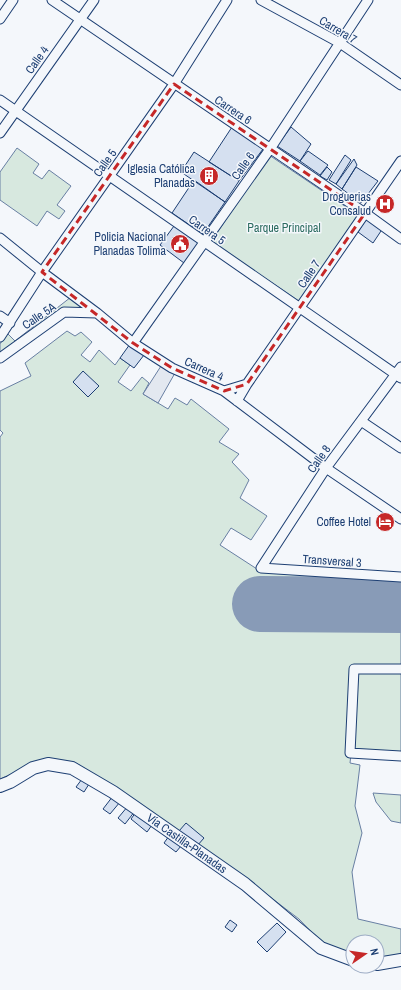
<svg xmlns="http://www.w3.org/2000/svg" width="401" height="990" viewBox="0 0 401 990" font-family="'Archivo Narrow',sans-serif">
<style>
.green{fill:#d7e8df;stroke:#687fa3}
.parking{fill:#e3e8f0;stroke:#687fa3}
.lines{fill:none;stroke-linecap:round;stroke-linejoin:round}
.runway{stroke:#889bb7;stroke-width:56}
.building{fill:#d5e0f0;stroke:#1d3f73}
.minor-casing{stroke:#1d3f73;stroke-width:11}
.major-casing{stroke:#1d3f73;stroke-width:14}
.minor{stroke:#f4f7fb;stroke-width:9}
.major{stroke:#f4f7fb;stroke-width:12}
.marked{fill:none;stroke:#c62828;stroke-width:3;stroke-dasharray:8 5;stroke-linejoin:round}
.labels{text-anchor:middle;stroke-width:3;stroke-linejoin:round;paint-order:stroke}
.street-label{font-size:12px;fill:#1d3f73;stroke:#f4f7fb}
.poi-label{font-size:12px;fill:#1d3f73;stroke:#f4f7fb;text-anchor:end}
.park-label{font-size:12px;fill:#2c6c60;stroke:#f4f7fb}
</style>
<rect width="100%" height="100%" fill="#f4f7fb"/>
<path class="green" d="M17 148 39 164 33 173 42 179 49 170 71 186 57 205 65 211 59 219 47 211 37 226 0 200V172Z
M269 155 358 215 299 301 211 242Z
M71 297 90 310 62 309 0 354V344L7 333 15 341Z
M67 331 75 336 81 332 92 342 81 355 90 362 99 350 115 365 120 358 130 365 118 382 131 391 142 377 149 383 143 394 168 409 175 398 187 405 191 399 229 429 219 442 239 454 232 462 249 480 240 498 267 516 251 540 231 528 220 545 257 569 401 581V753L351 754 350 763 360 765 355 806 362 833 352 872 358 919 401 929V957L377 961V942H353V956L323 944 299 919 253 884 117 789 76 763 49 762 32 765 0 779V437L3 433 0 430V391L31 376 25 363Z
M373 793 401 795V823L391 821 376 802Z"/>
<path class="parking" d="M161 366 175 373 158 403 143 394Z"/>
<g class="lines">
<path class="runway" d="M260 604 401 605"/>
</g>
<path class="building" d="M232 127 263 149 239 181 209 162Z
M291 127 311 144 300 161 277 146Z
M308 151 328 165 320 175 300 161Z
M194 152 239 181 225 202 181 172Z
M345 155 351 160 336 184 329 180Z
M354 159 357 165 342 189 336 184Z
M327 167 332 172 327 180 320 176Z
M356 167 378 181 361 203 342 189Z
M194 180 225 202 203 234 172 213Z
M367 218 383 228 373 243 358 232Z
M174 226 199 242 184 263 160 245Z
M130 344 144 355 134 368 120 358Z
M83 371 99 386 88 397 73 382Z
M82 779 89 784 84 792 76 787Z
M113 796 120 802 110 814 103 809Z
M128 806 135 811 125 824 118 818Z
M136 812 152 825 147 832 131 819Z
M186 823 204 838 197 846 179 831Z
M169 836 181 846 176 852 164 843Z
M230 920 237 925 232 932 225 927Z
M277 923 286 932 267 952 257 942Z"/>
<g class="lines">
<defs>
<path id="minor" d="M52 0 365 213 401 239
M261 0 340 43 401 85
M0 19 13 0
M0 100 401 378
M0 133 94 0
M0 238 42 272 97 313 133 343 172 368 224 391 326 468 401 519
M0 316 10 323
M0 337 42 272 174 84 227 0
M133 343 270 149 368 0
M0 358 64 312 97 313
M401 367 326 468 261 568 401 577
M224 391 247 384
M237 401 247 384 401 161
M361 421 401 448
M401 669H354L350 753 401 756"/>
<g id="major">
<path id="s1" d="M0 786 10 782 33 768 48 764 72 768 113 792 245 884 321 948 353 960"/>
<path d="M377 964 401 960"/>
</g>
</defs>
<use href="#minor" class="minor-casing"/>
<use href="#major" class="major-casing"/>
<use href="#minor" class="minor"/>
<use href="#major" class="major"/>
</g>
<path class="marked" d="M174 84 365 213 247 384 224 391 172 368 133 343 42 272Z"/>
<defs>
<symbol id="building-disc" viewBox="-11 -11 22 22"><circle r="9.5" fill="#c62828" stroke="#f4f7fb"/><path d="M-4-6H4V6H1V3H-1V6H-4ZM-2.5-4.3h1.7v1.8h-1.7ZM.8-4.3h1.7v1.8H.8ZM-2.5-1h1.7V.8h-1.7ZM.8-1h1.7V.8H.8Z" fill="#fff"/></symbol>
<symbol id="hospital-disc" viewBox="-11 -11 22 22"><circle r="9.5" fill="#c62828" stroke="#f4f7fb"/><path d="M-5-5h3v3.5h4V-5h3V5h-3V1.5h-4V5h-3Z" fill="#fff"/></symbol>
<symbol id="civic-disc" viewBox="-11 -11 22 22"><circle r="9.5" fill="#c62828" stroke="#f4f7fb"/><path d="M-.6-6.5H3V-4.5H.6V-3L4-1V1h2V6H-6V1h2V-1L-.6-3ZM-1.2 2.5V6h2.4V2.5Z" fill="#fff"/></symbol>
<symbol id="hotel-disc" viewBox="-11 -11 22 22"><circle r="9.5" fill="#c62828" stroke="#f4f7fb"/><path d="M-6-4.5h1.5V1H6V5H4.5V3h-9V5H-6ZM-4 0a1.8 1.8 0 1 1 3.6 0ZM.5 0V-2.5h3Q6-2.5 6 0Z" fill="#fff"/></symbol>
</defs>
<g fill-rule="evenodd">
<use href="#building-disc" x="198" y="165" width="22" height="22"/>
<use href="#hospital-disc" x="374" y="193" width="22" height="22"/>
<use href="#civic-disc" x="169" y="233" width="22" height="22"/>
<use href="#hotel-disc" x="374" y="511" width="22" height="22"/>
</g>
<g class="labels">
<g class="street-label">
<text transform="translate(338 30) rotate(31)" y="4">Carrera 7</text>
<text transform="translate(37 60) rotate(-55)" y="4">Calle 4</text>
<text transform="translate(233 110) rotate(34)" y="4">Carrera 6</text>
<text transform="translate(105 163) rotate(-55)" y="4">Calle 5</text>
<text transform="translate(243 166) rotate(-55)" y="4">Calle 6</text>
<text transform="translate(207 230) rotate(35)" y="4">Carrera 5</text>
<text transform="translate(309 274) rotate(-56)" y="4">Calle 7</text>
<text transform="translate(39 316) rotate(-34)" y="4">Calle 5A</text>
<text transform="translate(204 369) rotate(24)" y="4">Carrera 4</text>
<text transform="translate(319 459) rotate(-55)" y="4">Calle 8</text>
<text transform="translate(332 561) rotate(4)" y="4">Transversal 3</text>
<text dy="4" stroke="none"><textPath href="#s1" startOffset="215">Vía Castilla-Planadas</textPath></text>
</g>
<g class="poi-label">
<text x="195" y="173">Iglesia Católica<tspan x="195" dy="14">Planadas</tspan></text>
<text x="371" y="201">Droguerias<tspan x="371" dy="14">Consalud</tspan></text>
<text x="166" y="241">Policia Nacional<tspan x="166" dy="14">Planadas Tolima</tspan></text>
<text x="371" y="526">Coffee Hotel</text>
</g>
<g class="park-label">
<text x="284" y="232">Parque Principal</text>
</g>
</g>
<g transform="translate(365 954) rotate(77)"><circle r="19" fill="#f4f7fb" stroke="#9eadc5"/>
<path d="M0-3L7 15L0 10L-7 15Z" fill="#c62828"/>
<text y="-6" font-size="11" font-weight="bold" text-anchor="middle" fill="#1d3f73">N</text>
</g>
</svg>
